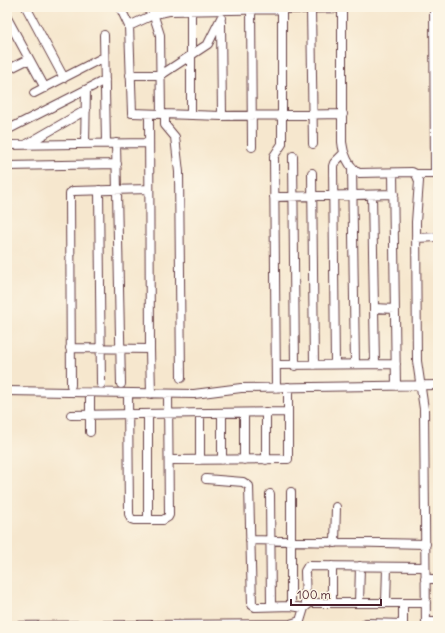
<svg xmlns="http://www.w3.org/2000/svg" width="445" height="633" viewBox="0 0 445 633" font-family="Delius,sans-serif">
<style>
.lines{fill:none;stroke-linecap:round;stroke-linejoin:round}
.minor-casing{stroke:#643d43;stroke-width:10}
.minor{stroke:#fff;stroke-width:8}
</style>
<rect width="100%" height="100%" fill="#fcf5e5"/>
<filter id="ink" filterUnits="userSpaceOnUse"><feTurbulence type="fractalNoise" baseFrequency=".025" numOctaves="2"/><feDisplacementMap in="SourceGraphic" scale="8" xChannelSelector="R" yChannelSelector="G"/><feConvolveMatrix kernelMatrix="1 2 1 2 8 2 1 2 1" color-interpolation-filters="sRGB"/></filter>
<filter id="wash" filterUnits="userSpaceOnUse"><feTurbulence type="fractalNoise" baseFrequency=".012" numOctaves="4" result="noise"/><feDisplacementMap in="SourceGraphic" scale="16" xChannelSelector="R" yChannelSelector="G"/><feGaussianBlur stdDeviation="0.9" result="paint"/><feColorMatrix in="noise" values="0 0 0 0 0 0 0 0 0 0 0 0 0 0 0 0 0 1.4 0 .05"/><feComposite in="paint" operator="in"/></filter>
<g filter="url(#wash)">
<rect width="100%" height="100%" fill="#f6e7ce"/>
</g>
<g filter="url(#ink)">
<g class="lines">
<defs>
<path id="minor" d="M26 7 64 78
M120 7 129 26 132 113 222 116 343 114
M151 7 160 35 161 114
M251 7 252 147
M311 7 313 144
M342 7V142C343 153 349 168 359 173L412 172 416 174 419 181 416 222 417 361 424 409 426 626
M434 7 435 174
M191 10V115
M7 18 45 88
M221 22 222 116
M129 26 155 14 169 11 342 8
M104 35 106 143
M7 70 29 59
M130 75H161L208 44 221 18
M34 93 104 57
M149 114 150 349
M165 115V125L175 137 179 172 181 378
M7 130 105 80
M116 143 121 384
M27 144 86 110
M85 144 86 90
M7 145 148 143
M293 156 295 366
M7 166 117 164
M352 167 355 364
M312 173 314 365
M393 173 396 386
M416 174H438
M99 190 101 384
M372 195 375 364
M274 197 394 194
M416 238 438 237
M374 308 395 309
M70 348 150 349 151 394
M335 364 333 166 334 163 344 153
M277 365 396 364
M71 385 70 193 73 191 149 189
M276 388 274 156 282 144V7
M7 391 194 394 241 388 438 385
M128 394 129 514 131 519 134 520H163L168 517 169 515 168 394
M222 413V460
M244 413V460
M200 414V460
M71 415 288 412
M148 415V520
M90 432V393
M169 460 288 459V387
M266 460V412
M206 479 243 482 249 486 252 605 255 607 291 606 304 608
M291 492V606
M270 494 271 606
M250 540 426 544
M335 543 336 507
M425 579H438
M332 603V566
M359 603 360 566
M386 603 387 567
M403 603V626
M306 605 305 571 308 566 425 567
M426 622H438
M366 623 403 624
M7 626 290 624 300 621 304 608 310 603H426"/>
</defs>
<use href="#minor" class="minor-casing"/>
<use href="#minor" class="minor"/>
</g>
</g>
<rect width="445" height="633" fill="none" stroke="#fcf5e5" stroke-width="24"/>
<path d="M291 599v6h90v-6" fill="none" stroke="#4a1f2b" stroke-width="2"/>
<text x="297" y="599" font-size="12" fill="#4a1f2b" stroke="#fcf5e5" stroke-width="3" paint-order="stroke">100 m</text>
</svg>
